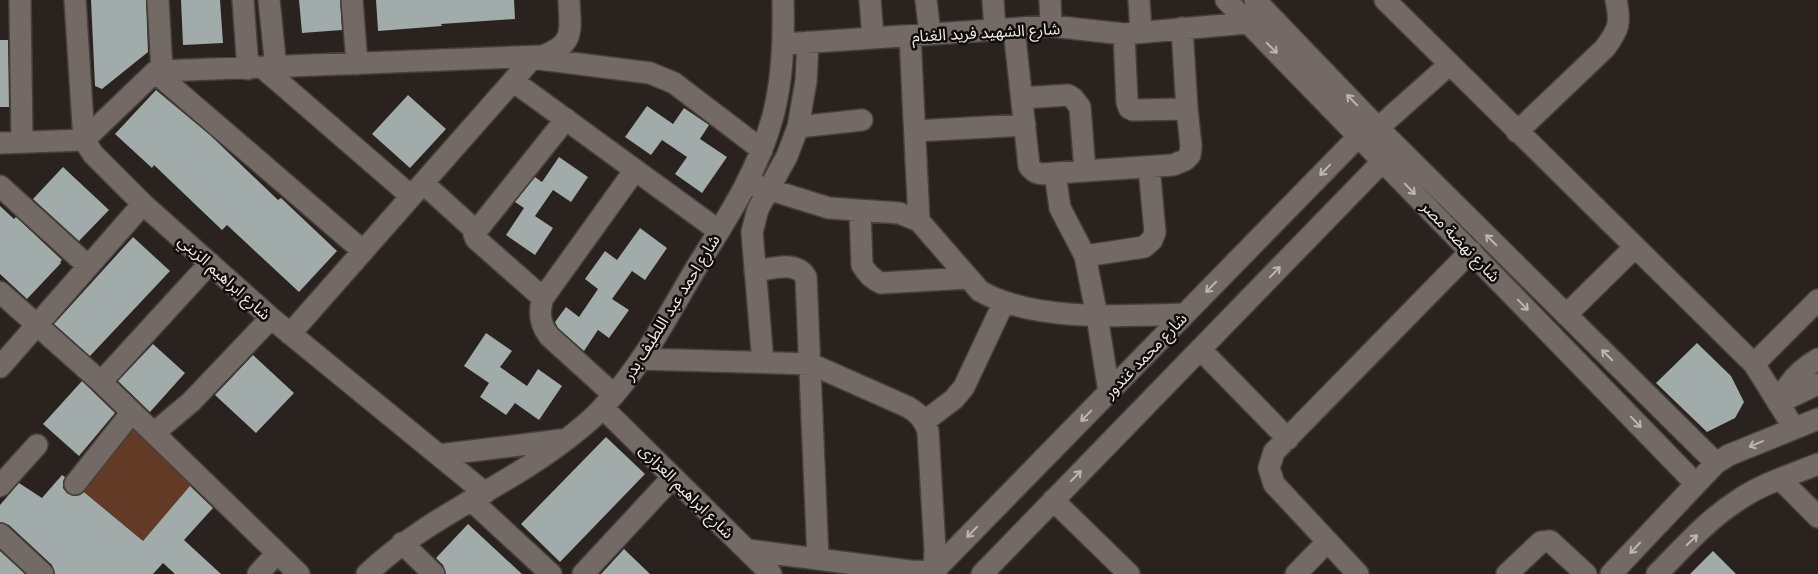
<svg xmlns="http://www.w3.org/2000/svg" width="1818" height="574" viewBox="0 0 1818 574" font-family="'Fira Sans','Noto Sans Arabic',sans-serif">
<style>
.green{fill:#633a25}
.building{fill:#a0abaa}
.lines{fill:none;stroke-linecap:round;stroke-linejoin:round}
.minor-casing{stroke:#46403d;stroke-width:24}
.minor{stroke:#736a66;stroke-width:21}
.oneway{stroke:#bcb6b3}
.labels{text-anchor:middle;stroke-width:5;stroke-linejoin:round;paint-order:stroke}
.street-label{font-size:16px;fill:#ede9e6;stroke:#0f0c0b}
</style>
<rect width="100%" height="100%" fill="#29221e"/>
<path class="green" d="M132 412 199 477 143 541 75 484Z"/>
<path class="building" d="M91 0H146L148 52 102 89 95 86Z
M181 0H220L223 43 183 45Z
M299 0H340L342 30 302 33Z
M376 0H514L515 19 441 24 442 26 378 31Z
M0 40H8L9 107H0Z
M156 90 210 135 278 200 281 198 337 251 299 292 227 225 222 230 154 165 152 168 115 134Z
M408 95 446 129 410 168 372 134Z
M647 106 673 124 684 108 709 125 700 139 727 157 702 193 675 174 687 157 662 140 651 155 625 137Z
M559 157 588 177 571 202 553 190 535 216 553 228 535 255 506 235 524 208 515 202 535 177 542 182Z
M63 167 109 210 79 241 33 199Z
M0 206 14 219 16 217 62 260 60 262 61 263 27 299 0 274Z
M640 228 667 248 645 280 632 271 612 299 629 310 609 338 598 330 584 351 558 328 555 322 566 307 579 317 598 289 585 279 605 251 617 260Z
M133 237 170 271 90 356 54 324Z
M486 333 512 351 500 367 527 386 538 369 562 386 539 420 515 403 506 415 480 397 489 383 464 366Z
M1697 343 1731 376 1744 402 1735 418 1707 432 1656 383Z
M153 344 185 373 150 412 118 381Z
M253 355 294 393 256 433 215 395Z
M82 381 115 413 79 456 43 424Z
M606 437 645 474 560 562 521 524Z
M62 475 65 477 63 482V488L67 493 74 496 80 495 84 492 143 541 190 486 213 508 184 540 221 574H175L163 563 153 574H55L52 565 9 525 0 522V505L19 483 42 498Z
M468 524 522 574H446L443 565 436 558Z
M624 549 650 574H601Z
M0 551 25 574H0Z
M1713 551 1736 574H1690Z"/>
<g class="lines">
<defs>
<path id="minor" d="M20 0 22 142
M75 0 84 140 93 154 143 204 271 318 485 493
M158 0 162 71
M243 0 248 69
M269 0 276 68
M352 0 357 64
M870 0 873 38
M926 0 930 34
M993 0 995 30
M1050 0 1051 26
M1139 0 1141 32
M1226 0 1696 484
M1255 0 1378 128 1716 463
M1385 0 1754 364 1794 428
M1014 29 1029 166C1036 176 1044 174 1055 173
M1124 34 1127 102 1129 108 1133 110 1187 109
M910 36 919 221
M784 44 1051 26 1124 34 1247 23
M263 68 411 196
M155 72 363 251
M513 81 719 231
M1022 98 1068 95 1073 98 1080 107 1085 171
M798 127 862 120
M1378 128 1450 64
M915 131 1025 125
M1517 132 1605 48C1619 29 1621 23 1616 0
M0 143 84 140 155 72 162 71 543 56C576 43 570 30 569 0
M423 183 476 231
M748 183 829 208 899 213 919 221 980 291C1034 322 1123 316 1184 314
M0 186 88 266
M860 211 862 265C867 274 872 279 881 283L967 278
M1085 256 1144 247 1152 240 1155 232 1149 167
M755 271C772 269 796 260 806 277L818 559
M0 292 101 382 299 574
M543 298 476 239 474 234 566 119
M1566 315 1635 247
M290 334 513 81 532 58 650 73 674 83 762 150
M1200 349 1288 439
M641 359 811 364 908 407C918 413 924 419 928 431L935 550 934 572 910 571 747 550
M763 362 752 232 758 209 787 156 798 127 806 81 808 42
M1754 364 1818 300
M0 367 143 204
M101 382 210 263
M1109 392 1097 316 1085 256 1060 208 1055 173 1173 165 1185 160 1190 155 1191 146 1187 109 1182 28
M614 395 549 336C540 324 538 313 543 298L635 170
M1778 403C1787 383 1799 370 1818 359
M1778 403 1818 384
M603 408 771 574
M925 421 954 399 964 387 1004 302
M154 433 191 402 271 318
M439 455 561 440
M1780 479 1818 517
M75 484 132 412
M0 486 37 445
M1053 500 1129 574
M472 501 551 574
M0 534 43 574
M402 543 434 574
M258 574 277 553
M367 574C425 518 504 488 567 439 580 429 594 418 604 406 642 366 668 315 696 268 727 218 757 174 773 116 783 78 784 39 783 0
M583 574 673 477
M931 574 1359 136
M982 574 1383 161
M1296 574 1327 542
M1358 574 1274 484 1269 468 1274 452 1471 251
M1507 574 1541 542 1550 541 1586 574
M1611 574 1716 463 1729 455 1818 419
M1657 574C1682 549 1707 520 1737 501 1761 484 1791 475 1818 464"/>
</defs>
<use href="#minor" class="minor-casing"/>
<use href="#minor" class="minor"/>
</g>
<defs><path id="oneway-shaft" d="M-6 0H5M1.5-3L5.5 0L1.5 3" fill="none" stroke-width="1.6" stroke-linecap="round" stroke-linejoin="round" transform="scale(1.25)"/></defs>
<g class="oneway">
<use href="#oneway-shaft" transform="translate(1272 48) rotate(45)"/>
<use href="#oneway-shaft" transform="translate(1352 100) rotate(-134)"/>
<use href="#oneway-shaft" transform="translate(1325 170) rotate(134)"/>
<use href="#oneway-shaft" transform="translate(1410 189) rotate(46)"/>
<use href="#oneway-shaft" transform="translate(1491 240) rotate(-135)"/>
<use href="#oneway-shaft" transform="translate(1275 272) rotate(-46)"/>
<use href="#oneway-shaft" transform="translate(1211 287) rotate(134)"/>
<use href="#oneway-shaft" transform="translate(1523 305) rotate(46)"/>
<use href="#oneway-shaft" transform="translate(1607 355) rotate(-135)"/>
<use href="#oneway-shaft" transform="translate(1086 416) rotate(134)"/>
<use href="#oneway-shaft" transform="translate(1636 422) rotate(46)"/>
<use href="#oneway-shaft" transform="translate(1756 444) rotate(157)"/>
<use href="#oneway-shaft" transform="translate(1076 476) rotate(-46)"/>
<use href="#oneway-shaft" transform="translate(972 532) rotate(134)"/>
<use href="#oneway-shaft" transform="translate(1692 540) rotate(-44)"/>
<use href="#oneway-shaft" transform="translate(1635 548) rotate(133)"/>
</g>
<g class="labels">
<g class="street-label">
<text transform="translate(986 32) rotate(-3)" y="6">شارع الشهيد فريد الغنام</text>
<text transform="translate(1461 241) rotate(46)" y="6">شارع نهضة مصر</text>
<text transform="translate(225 277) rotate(42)" y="6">شارع ابراهيم الزيني</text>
<text transform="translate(671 307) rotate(-58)" y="6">شارع احمد عبد اللطيف بدر</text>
<text transform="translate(1145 355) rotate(-46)" y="6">شارع محمد غندور</text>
<text transform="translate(687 491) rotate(45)" y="6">شارع ابراهيم العزازى</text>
</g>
</g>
</svg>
